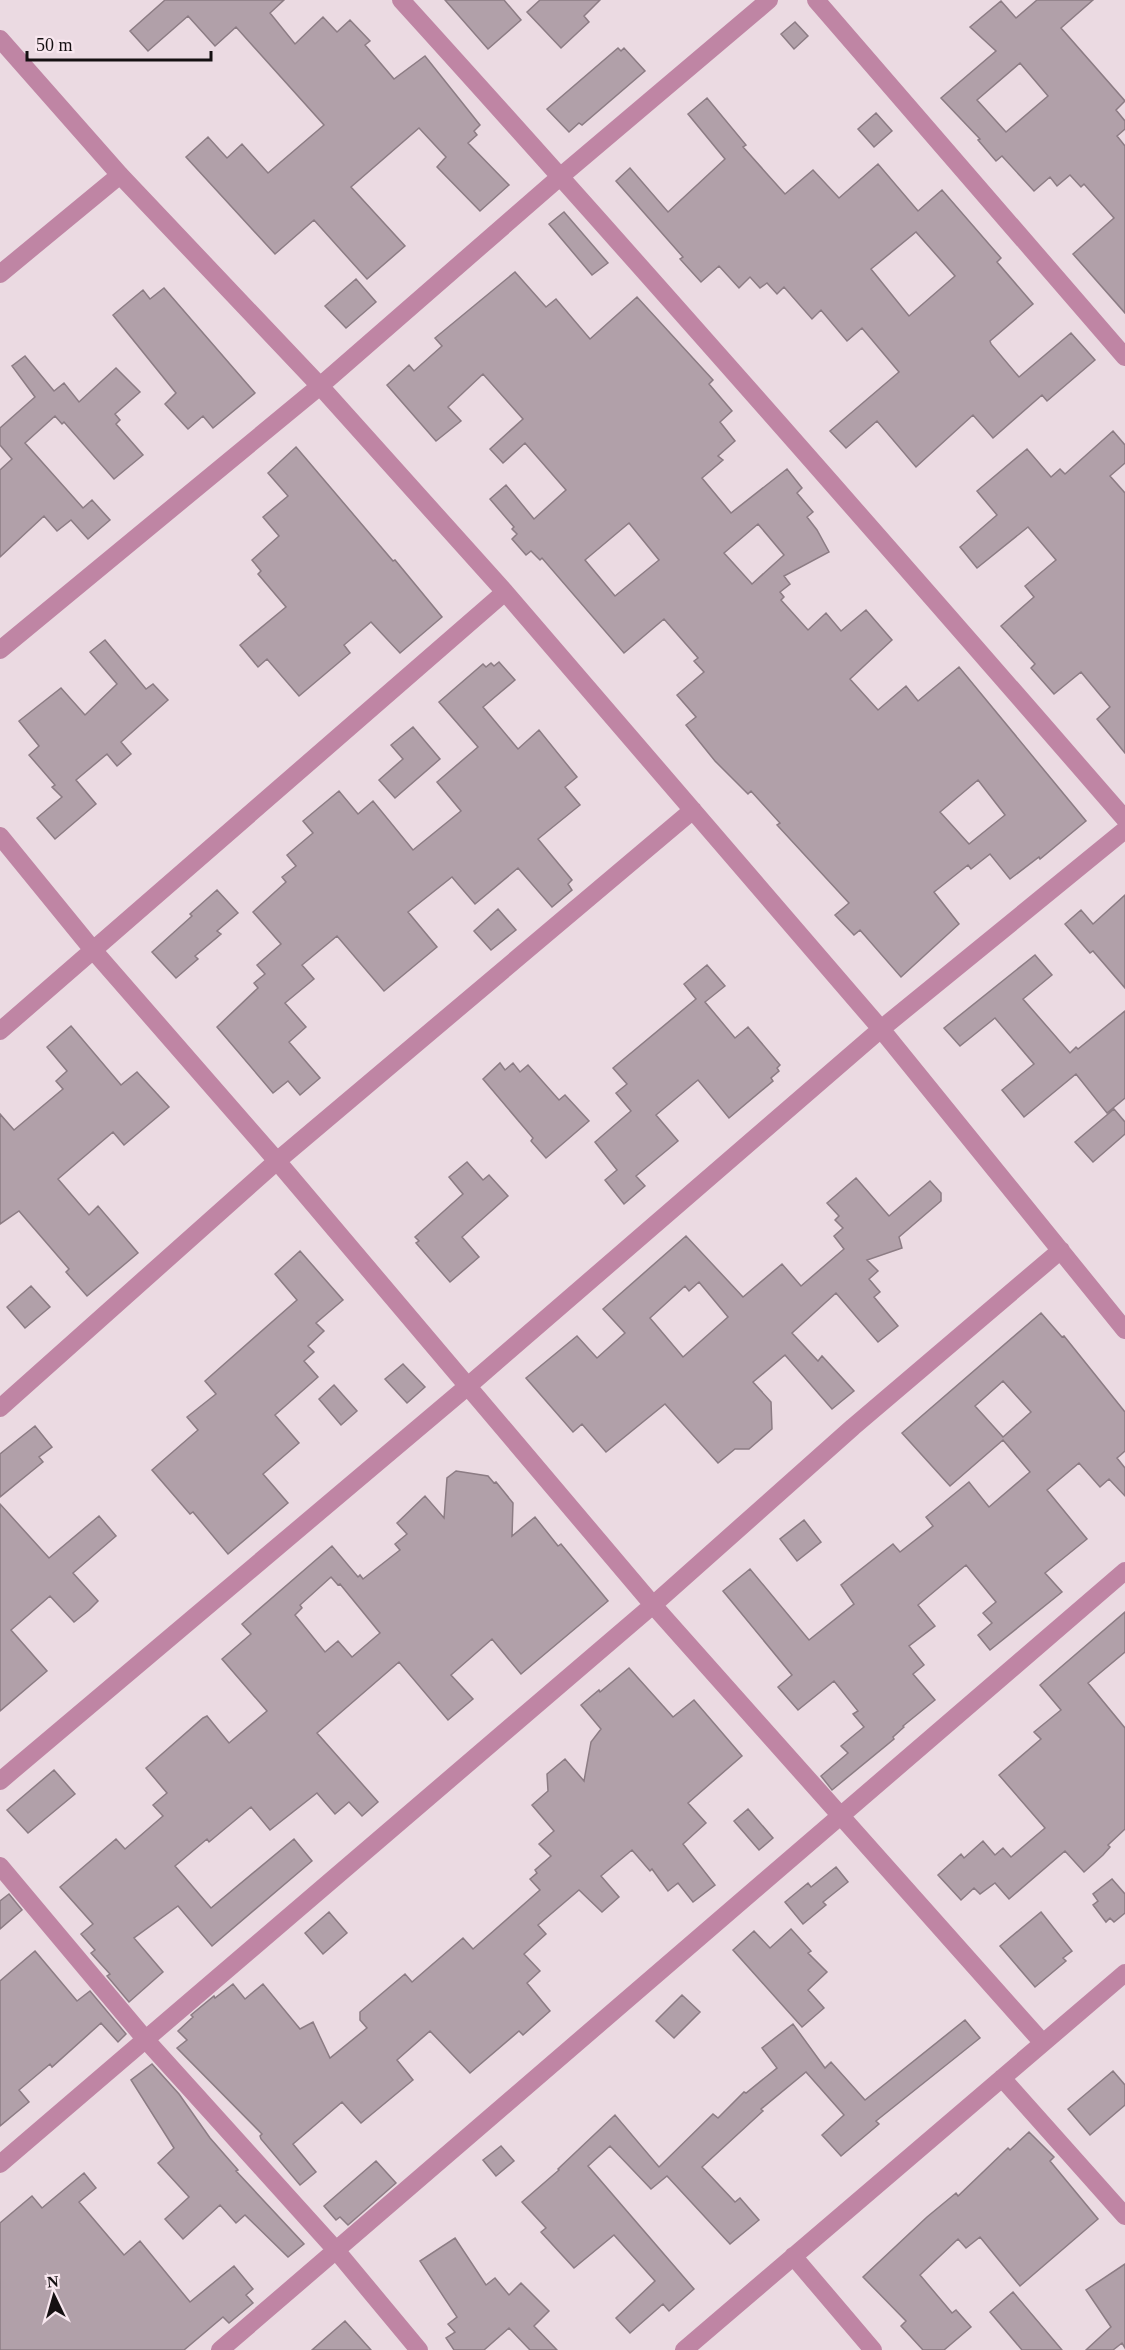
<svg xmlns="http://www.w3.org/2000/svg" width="1125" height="2350" viewBox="0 0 1125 2350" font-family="'Times New Roman',serif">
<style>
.building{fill:#b1a0a9;stroke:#8c7c84;stroke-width:1.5;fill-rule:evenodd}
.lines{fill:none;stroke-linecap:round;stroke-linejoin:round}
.minor{stroke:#bf85a4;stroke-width:18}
</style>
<rect width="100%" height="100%" fill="#ebdae2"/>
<path class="building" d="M165 0H284L270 13 295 44 323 17 337 32 350 20 370 41 365 45 394 79 425 56 480 125 474 131 477 135 468 143 509 185 480 211 437 167 446 157 419 128 351 187 405 246 367 279 314 220 275 254 186 157 208 137 227 158 242 144 268 173 324 125 236 27 215 46 188 16 148 51 130 31Z
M445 0H504L521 20 488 49Z
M540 0H600L584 16 589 22 561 48 527 12Z
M1037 0H1093L1061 28 1125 101 1116 110 1125 121V129L1117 136 1125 146V313L1073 254 1114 218 1084 184 1081 187 1070 175 1057 186 1050 177 1034 191 1002 156 996 161 978 140 980 139 941 98 996 51 970 27 1001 1 1016 18ZM1020 63 1048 96 1006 132 977 100Z
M795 22 808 36 794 49 781 34Z
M618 48 621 51 624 48 645 71 582 125 579 123 569 132 547 109Z
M707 98 746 145 743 147 785 194 813 170 839 198 878 164 918 211 942 190 1001 258 997 262 1033 304 990 341 991 344 1019 377 1071 333 1095 360 1047 401 1042 395 993 438 973 415 916 467 877 421 846 448 830 431 899 372 862 328 847 341 821 310 812 319 784 287 777 294 767 283 760 288 750 277 739 288 719 266 701 282 680 259 683 257 616 181 630 168 668 212 725 159 688 114ZM916 232 955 276 909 316 871 269Z
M876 113 892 131 874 147 858 129Z
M564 212 608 263 592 275 549 224Z
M515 272 546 307 556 299 590 339 637 297 713 380 709 384 732 411 720 422 735 441 718 456 723 460 702 478 731 513 787 469 802 488 797 493 813 512 807 517 817 530 829 552 784 576 790 584 780 592 784 597 781 600 808 630 826 613 841 631 866 610 892 640 850 679 878 710 906 686 918 701 959 667 1086 821 1040 859 1039 857 1010 879 990 854 971 869 968 865 934 892 959 924 901 977 860 930 854 935 835 915 849 903 777 825 780 823 751 791 748 794 715 761 686 725 696 717 677 695 704 672 694 661 698 658 664 619 624 653 542 558 540 560 531 551 526 555 512 539 517 534 512 529 514 527 490 499 506 485 534 519 566 490 525 443 503 463 490 449 523 419 483 374 448 407 461 421 436 441 387 385 409 365 414 371 442 346 435 338ZM629 523 659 560 615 596 585 560ZM758 524 784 555 752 584 724 553ZM978 780 1005 815 969 844 940 812Z
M356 279 376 302 346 328 325 306Z
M164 288 255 393 213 428 203 416 188 429 165 404 176 393 113 315 143 290 150 299Z
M25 356 54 391 64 383 79 402 116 368 140 392 115 414 120 420 116 424 143 455 114 479 64 422 62 424 55 416 25 443 83 508 92 500 110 520 88 539 71 520 57 531 44 516 0 557V470L12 459 0 445V428L35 397 12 366Z
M1113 431 1125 445V463L1110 476 1125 493V753L1097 719 1110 707 1081 672 1054 694 1031 668 1035 664 1001 626 1034 597 1025 586 1056 560 1028 527 977 568 960 547 997 515 977 491 1027 449 1051 477 1060 469 1065 474Z
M296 447 393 561 395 560 442 617 400 653 371 622 344 645 350 653 299 696 267 659 258 667 240 645 286 607 258 574 261 571 252 560 279 536 263 517 288 496 268 473Z
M105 640 146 689 153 684 168 700 121 742 131 754 117 766 107 754 76 780 96 804 55 839 37 818 62 797 52 787 55 785 29 755 39 746 19 721 61 688 85 715 117 684 90 652Z
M499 662 515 680 483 707 518 749 539 730 577 777 565 787 580 805 538 839 572 880 568 884 572 890 552 907 518 868 475 904 452 877 408 912 437 947 384 991 337 936 302 965 314 979 285 1003 306 1027 289 1042 320 1078 300 1095 288 1081 273 1093 217 1027 258 988 254 983 265 974 257 965 281 944 253 912 286 882 282 877 296 866 287 855 313 833 303 821 339 791 358 814 373 801 413 850 461 811 437 782 478 747 439 702 483 664 486 667 491 663 494 666Z
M413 727 440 759 395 798 379 780 403 759 391 745Z
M217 890 238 913 217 931 221 934 195 956 198 959 176 978 152 952 192 916 190 914Z
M1125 895V988L1093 951 1090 953 1065 924 1081 910 1093 924Z
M498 909 516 930 491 950 474 931Z
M1035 955 1052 975 1023 999 1070 1053 1076 1047 1078 1049 1125 1011V1098L1107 1113 1076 1074 1024 1117 1002 1090 1034 1064 995 1018 960 1046 944 1028Z
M707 965 725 986 705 1002 735 1038 748 1027 780 1065 777 1068 779 1071 771 1078 773 1081 729 1118 698 1080 656 1115 678 1141 636 1176 645 1186 624 1204 605 1180 617 1170 595 1142 631 1111 616 1093 627 1084 613 1068 696 999 684 984Z
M71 1026 121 1085 137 1072 169 1107 124 1145 113 1132 58 1179 89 1215 98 1206 138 1253 87 1296 66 1272 69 1269 19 1211 0 1224V1114L14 1130 63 1089 56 1081 67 1071 47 1047Z
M500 1063 505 1070 513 1063 520 1072 528 1065 559 1100 565 1095 589 1121 546 1158 531 1141 533 1138 483 1079Z
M1114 1109 1125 1122V1134L1093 1162 1075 1142Z
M467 1162 483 1180 489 1175 508 1196 462 1237 479 1257 450 1282 416 1243 419 1241 415 1237 463 1194 449 1177Z
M856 1178 889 1216 930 1181 941 1193V1201L899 1237 902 1248 867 1260 878 1271 869 1279 880 1292 874 1297 898 1326 878 1342 836 1293 792 1333 818 1361 822 1356 854 1391 832 1409 785 1355 753 1382 771 1402 772 1429 749 1449H735L718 1463 665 1404 606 1452 582 1424 573 1432 526 1378 577 1336 597 1358 625 1333 603 1309 686 1236 743 1297 782 1264 801 1286 844 1249 834 1236 843 1228 835 1220 839 1216 827 1203ZM699 1282 728 1317 683 1357 650 1318 685 1286 689 1291Z
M300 1251 343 1300 316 1323 324 1331 308 1346 314 1352 304 1361 318 1377 275 1415 299 1443 263 1474 288 1503 228 1554 193 1512 190 1514 152 1470 198 1430 187 1417 216 1394 205 1381 297 1300 275 1274Z
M31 1286 50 1307 25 1328 7 1307Z
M1041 1313 1062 1337 1064 1336 1125 1412V1451L1117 1458 1125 1468V1496L1109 1479 1100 1487 1079 1463 1047 1490 1087 1539 1045 1573 1062 1592 990 1650 978 1635 992 1623 983 1613 996 1602 966 1565 918 1605 935 1626 909 1646 924 1665 913 1674 935 1700 903 1726 904 1727 893 1737 894 1739 832 1790 821 1776 848 1753 841 1746 864 1727 853 1714 858 1711 834 1681 798 1710 778 1687 792 1675 723 1591 750 1569 809 1640 854 1604 841 1585 893 1544 900 1552 933 1526 926 1517 969 1482 989 1507 1030 1472 1003 1440 950 1486 902 1433ZM1003 1381 1031 1412 1003 1437 975 1406Z
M403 1364 425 1387 407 1403 385 1379Z
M334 1385 357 1411 341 1425 319 1399Z
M35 1426 52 1447 39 1457 43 1462 0 1497V1454Z
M456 1471 488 1476 494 1483 496 1482 513 1503 512 1536 535 1517 558 1546 561 1544 608 1601 521 1674 492 1639 451 1675 473 1699 448 1720 399 1662 317 1733 378 1802 362 1816 349 1802 335 1814 317 1793 270 1830 251 1807 209 1842 207 1839 175 1866 211 1908 294 1839 312 1861 212 1946 178 1906 134 1938 163 1972 129 2002 107 1976 110 1974 91 1953 95 1950 81 1934 93 1924 60 1887 116 1839 125 1849 163 1816 153 1805 167 1793 146 1768 203 1718 207 1716 229 1743 267 1711 222 1659 251 1634 242 1624 332 1546 358 1577 360 1575 363 1579 400 1550 395 1544 407 1534 397 1523 425 1496 444 1518 447 1478ZM331 1577 338 1585 340 1584 380 1633 352 1657 338 1641 325 1652 295 1615 302 1608 300 1605Z
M0 1504 49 1558 99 1516 116 1536 73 1573 98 1601 89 1610 74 1622 50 1596 11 1630 47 1671 0 1711Z
M804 1520 821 1542 797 1561 780 1539Z
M1125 1612V1652L1088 1683 1125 1728V1829L1108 1845 1110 1847 1103 1855 1084 1872 1065 1851 1009 1899 995 1883 980 1894 974 1888 961 1900 938 1875 961 1854 964 1858 983 1841 995 1855 1003 1848 1011 1857 1045 1828 999 1775 1041 1739 1034 1732 1061 1710 1040 1685Z
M629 1668 673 1717 694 1700 742 1756 688 1803 706 1823 683 1844 715 1885 693 1902 678 1883 668 1891 652 1869 650 1871 632 1850 601 1876 619 1897 602 1912 579 1890 538 1925 546 1934 524 1954 540 1971 527 1983 550 2011 523 2035 519 2031 470 2073 430 2031 397 2060 413 2080 361 2123 342 2102 293 2144 316 2172 300 2185 261 2139 260 2136 262 2134 177 2048 187 2040 178 2031 193 2017 191 2015 214 1996 215 1998 233 1984 245 1999 263 1984 300 2029 313 2022 330 2058 367 2028 360 2020V2012L405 1974 412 1982 463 1938 473 1949 540 1890 530 1879 537 1873 535 1870 551 1856 539 1844 554 1831 532 1805 548 1791 547 1774 565 1759 584 1781 591 1742 601 1729 581 1705 599 1690 600 1692Z
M54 1770 75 1794 28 1833 7 1810Z
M748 1809 773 1838 759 1850 734 1821Z
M836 1867 848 1882 823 1902 826 1905 803 1924 785 1902 808 1883 811 1887Z
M1112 1879 1125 1894V1913L1114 1922 1110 1918 1106 1922 1093 1905 1098 1901 1093 1894Z
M9 1894 22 1910 0 1929V1901Z
M329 1912 347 1933 323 1954 305 1933Z
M1041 1912 1072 1951 1063 1958 1066 1961 1035 1987 1000 1946Z
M791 1929 811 1951 808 1953 827 1972 808 1990 824 2008 802 2027 733 1950 754 1931 770 1948Z
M35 1951 77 2001 90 1991 126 2034 118 2042 101 2023 52 2067 50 2064 19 2090 29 2102 0 2126V1981Z
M682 1995 700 2012 674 2038 656 2021Z
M965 2020 980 2038 876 2121 879 2124 841 2156 822 2135 844 2115 806 2072 761 2109 763 2111 702 2167 735 2202 740 2198 759 2220 730 2244 667 2176 651 2189 610 2146 588 2166 694 2289 669 2311 663 2304 630 2333 616 2318 655 2281 614 2235 574 2268 541 2232 546 2228 522 2202 559 2170 558 2169 615 2115 659 2167 713 2114 718 2118 744 2092 746 2093 777 2068 762 2048 793 2024 825 2068 831 2062 865 2100Z
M152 2064 179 2094 210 2138 238 2170 236 2171 304 2244 288 2257 245 2215 236 2223 220 2205 183 2239 165 2219 189 2197 158 2163 174 2148 131 2080Z
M1113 2071 1125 2085V2105L1090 2135 1068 2109Z
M1029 2132 1054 2157 1050 2161 1098 2219 1020 2286 980 2237 966 2248 958 2239 920 2275 952 2313 956 2310 971 2327 944 2350H923L901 2326 906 2321 863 2277 927 2217 956 2193 958 2196 1008 2148 1010 2150Z
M501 2146 514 2161 496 2176 483 2160Z
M376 2161 396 2183 348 2225 340 2217 336 2220 324 2206Z
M84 2173 96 2188 79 2202 124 2255 140 2241 190 2302 234 2266 253 2289 246 2295 253 2303 229 2323 223 2317 184 2350H0V2223L32 2196 42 2208Z
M455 2238 486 2285 495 2278 509 2295 521 2283 549 2311 534 2326 557 2350H530L509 2328 484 2350H454L446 2338 455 2332 448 2324 457 2317 420 2261Z
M1125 2264V2348L1122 2343 1113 2350H1086L1111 2327 1086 2290Z
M1013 2292 1062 2350H1022L990 2312Z
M345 2321 371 2350H312Z"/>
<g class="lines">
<path class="minor" d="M401 0C646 270 886 544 1125 819
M816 0 1125 357
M0 39 120 175 320 386 505 592 881 1029 1125 1330
M0 274 120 175
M0 650 320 386 561 176 769 0
M0 836 93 950 277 1161 653 1605 1043 2043
M0 1031 505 592
M0 1408 277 1161 693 810
M0 1781 468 1386 881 1029 1125 830
M0 1866 146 2040 335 2249 419 2350
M1002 2078 1125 2216
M0 2164 653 1605 853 1427 1061 1250
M793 2256 873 2350
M220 2350 1125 1571
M684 2350 1125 1973"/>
</g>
<g transform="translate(54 2296) rotate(355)" stroke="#f8e7ef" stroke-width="4.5" paint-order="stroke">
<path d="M0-4.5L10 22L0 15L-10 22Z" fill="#151012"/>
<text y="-9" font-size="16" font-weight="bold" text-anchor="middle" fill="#151012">N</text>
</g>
<path d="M27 51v9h184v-9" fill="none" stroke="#151012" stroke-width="3"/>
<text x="36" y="51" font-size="18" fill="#151012" stroke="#f8e7ef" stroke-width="4.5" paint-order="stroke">50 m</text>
</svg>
